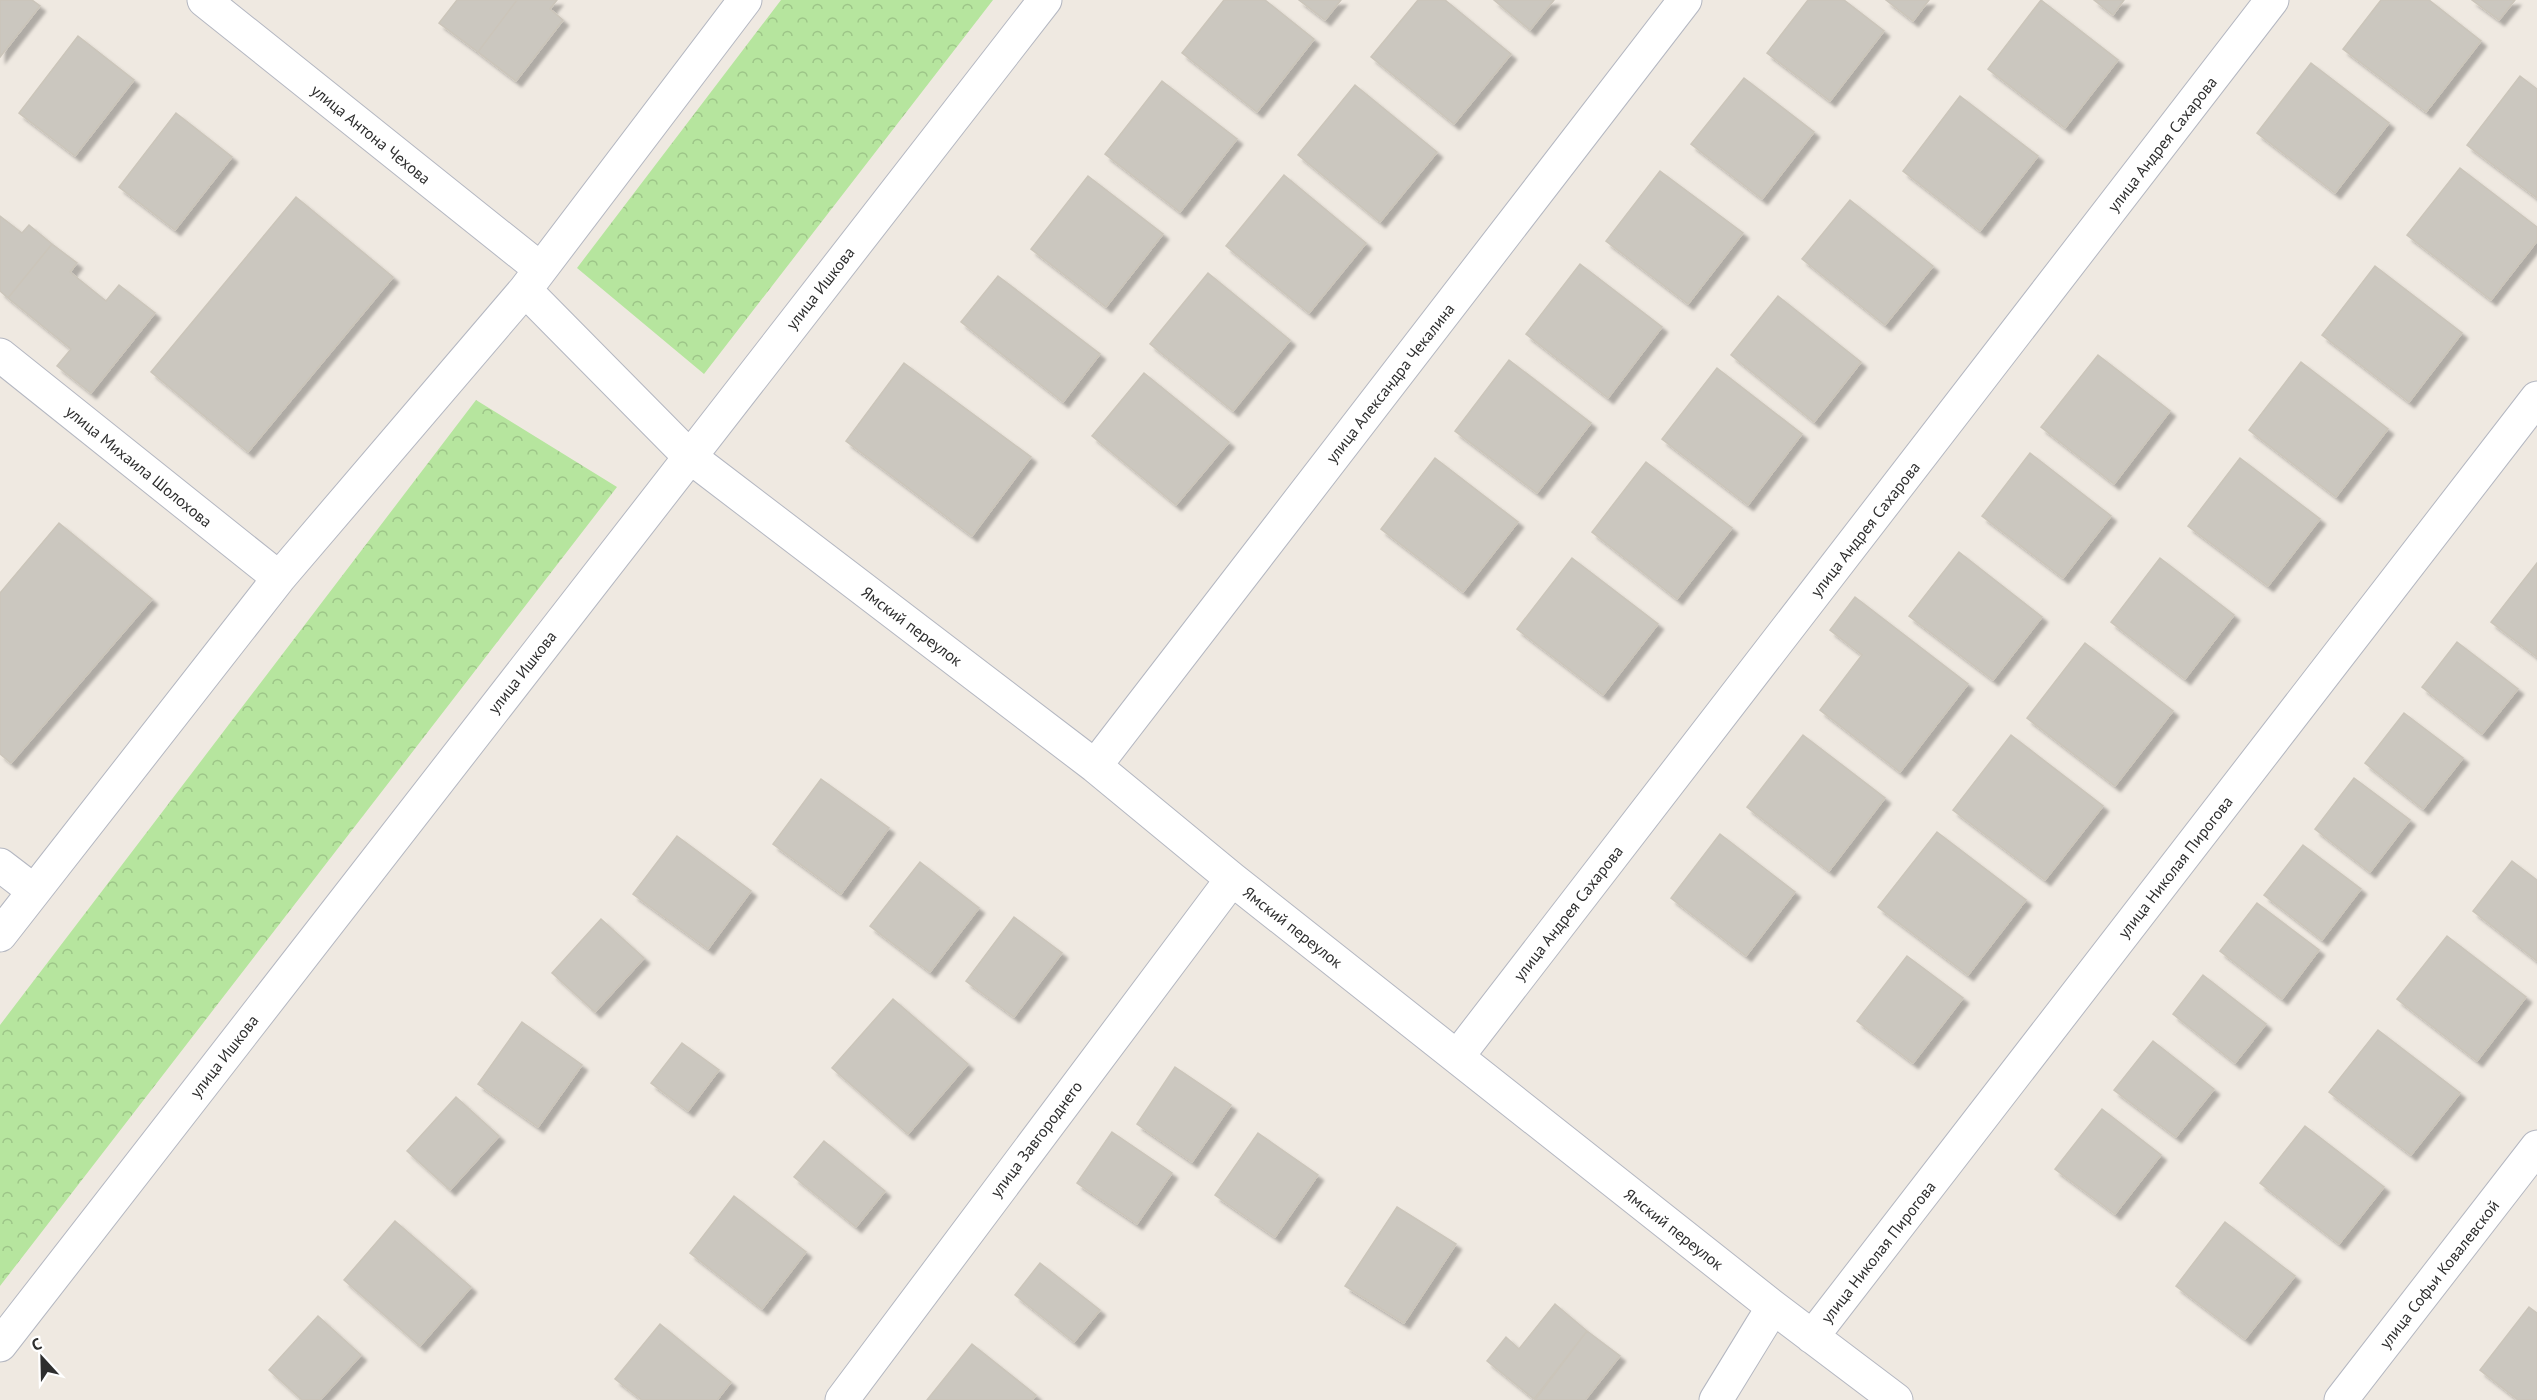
<svg xmlns="http://www.w3.org/2000/svg" width="2537" height="1400" viewBox="0 0 2537 1400" font-family="'PT Sans',sans-serif">
<style>
.forest{fill:url(#forest-crowns)}
.building{fill:#cbc7bf;stroke:#cbc5ba;stroke-width:1.5;filter:url(#shadow)}
.lines{fill:none;stroke-linecap:round;stroke-linejoin:round}
.street-casing{stroke:#b4b7c1;stroke-width:35}
.street{stroke:#fff;stroke-width:33}
.labels{text-anchor:middle;stroke-width:5;stroke-linejoin:round;paint-order:stroke}
.street-label{font-size:16px;fill:#2e2e2e;stroke:#fff}
</style>
<defs>
<pattern id="forest-crowns" width="20" height="18" patternUnits="userSpaceOnUse" patternTransform="scale(1.5)"><rect width="20" height="18" fill="#b6e59e"/><path d="M2 6a3 3 0 1 1 6 0M12 15a3 3 0 1 1 6 0" fill="none" stroke="#9dc588"/></pattern>
<filter id="shadow"><feDropShadow dx="5.5" dy="5.5" stdDeviation="1.5" flood-color="#0004"/></filter>
</defs>
<rect width="100%" height="100%" fill="#efe9e1"/>
<path class="forest" d="M781 0H993L704 374 577 268Z
M476 400 617 487 0 1286V1025Z"/>
<path class="building" d="M0 0H32L40 6 0 57Z
M457 0H517L478 52 439 23Z
M517 0H557L550 9 563 20 516 81 478 52Z
M1224 0H1265L1314 39 1257 112 1182 53Z
M1299 0H1341L1325 20Z
M1418 0H1445L1511 54 1454 124 1371 57Z
M1494 0H1554L1530 30Z
M1808 0H1844L1884 31 1830 101 1767 53Z
M1886 0H1929L1913 21Z
M2041 0 2118 60 2065 128 1988 69Z
M2094 0H2124L2113 15Z
M2381 0H2429L2481 41 2426 112 2343 49Z
M2472 0H2515L2499 20Z
M78 36 134 80 75 156 19 113Z
M2311 63 2389 123 2335 193 2257 133Z
M2520 76 2537 89V198L2467 145Z
M1744 78 1814 132 1762 199 1691 144Z
M1162 81 1237 139 1180 212 1105 154Z
M1355 85 1437 152 1380 222 1298 155Z
M1960 96 2038 156 1980 231 1903 171Z
M176 113 232 157 175 230 119 187Z
M2460 168 2537 227V241L2491 300 2407 235Z
M1660 171 1743 233 1688 304 1606 241Z
M1284 175 1366 243 1309 313 1226 246Z
M1088 176 1163 234 1106 307 1031 249Z
M296 197 393 277 248 452 151 372Z
M1850 200 1933 266 1885 325 1802 259Z
M0 216 22 233 29 225 52 244 8 298 0 291Z
M52 244 77 263 70 272 106 301 119 285 155 313 91 393 57 366 71 349 8 298Z
M1580 264 1662 327 1608 398 1526 334Z
M2375 266 2462 333 2409 402 2322 335Z
M1208 273 1290 340 1233 411 1150 344Z
M998 276 1100 354 1063 402 961 322Z
M1778 296 1861 362 1814 422 1731 355Z
M2098 355 2170 411 2114 484 2041 427Z
M1509 360 1591 423 1537 493 1455 431Z
M2301 362 2388 429 2336 497 2249 430Z
M904 363 1031 457 972 536 846 441Z
M1717 368 1802 434 1748 505 1662 439Z
M1144 373 1229 442 1176 505 1092 436Z
M2030 453 2111 516 2063 578 1982 516Z
M1435 458 1518 522 1463 592 1381 529Z
M2240 458 2320 519 2268 586 2188 526Z
M1646 462 1732 528 1677 599 1592 532Z
M59 523 152 599 11 763 0 754V593Z
M1959 552 2042 617 1993 680 1909 616Z
M1572 558 1658 624 1603 695 1517 629Z
M2160 558 2234 615 2185 679 2111 622Z
M2537 563V657L2491 622Z
M1855 597 1968 684 1900 772 1820 710 1862 655 1830 630Z
M2457 642 2518 689 2482 734 2422 687Z
M2085 643 2173 711 2115 786 2027 718Z
M2404 713 2463 758 2423 809 2365 763Z
M1803 735 1885 798 1829 871 1747 807Z
M2011 735 2103 806 2045 880 1953 810Z
M2354 778 2410 820 2370 872 2315 829Z
M821 779 889 828 841 894 773 844Z
M1937 832 2026 900 1968 975 1878 907Z
M1720 834 1795 892 1746 956 1671 898Z
M677 836 751 891 708 949 633 894Z
M2303 845 2361 889 2322 940 2264 895Z
M2512 861 2537 880V961L2473 911Z
M920 862 979 908 930 972 870 926Z
M2257 903 2319 950 2282 999 2220 951Z
M1014 917 1062 953 1014 1017 966 981Z
M601 919 644 958 595 1012 552 973Z
M2447 936 2526 997 2477 1061 2397 999Z
M1907 956 1963 998 1913 1063 1857 1021Z
M2203 975 2266 1024 2235 1063 2173 1014Z
M893 999 968 1064 908 1134 832 1068Z
M522 1022 582 1065 538 1127 478 1084Z
M2378 1030 2460 1093 2411 1155 2329 1092Z
M2153 1041 2214 1089 2176 1137 2114 1090Z
M682 1043 719 1070 688 1111 651 1083Z
M1175 1067 1231 1105 1192 1162 1137 1124Z
M456 1097 499 1136 450 1190 407 1151Z
M2102 1109 2161 1155 2115 1214 2055 1169Z
M2305 1126 2384 1187 2339 1244 2260 1183Z
M1112 1132 1172 1173 1137 1224 1077 1183Z
M1258 1133 1318 1175 1275 1237 1215 1195Z
M824 1141 885 1191 856 1227 794 1177Z
M734 1196 806 1252 762 1309 690 1253Z
M1397 1207 1456 1244 1404 1323 1345 1286Z
M395 1221 471 1287 420 1346 344 1280Z
M2225 1222 2295 1276 2245 1339 2176 1286Z
M1040 1263 1100 1310 1074 1342 1015 1295Z
M1555 1304 1587 1331 1534 1399 1487 1361 1506 1337 1519 1349Z
M2529 1307 2537 1313V1400H2518L2480 1370Z
M318 1316 361 1355 320 1400H302L269 1370Z
M660 1324 731 1382 717 1400H642L615 1379Z
M1587 1331 1620 1356 1585 1400H1535Z
M972 1344 1036 1395 1032 1400H927Z"/>
<g class="lines">
<defs>
<path id="street" d="M204 0 539 268
M525 290 689 456 1095 766 1232 879 1773 1307 1896 1400
M0 355 279 578
M1095 766 1685 0
M0 865 34 891
M0 935 279 578 525 290 745 0
M1457 1057 2272 0
M1812 1337 2537 398
M0 1345 1045 0
M842 1400 1232 879
M1716 1400 1773 1307
M2341 1400 2537 1147"/>
</defs>
<use href="#street" class="street-casing"/>
<use href="#street" class="street"/>
</g>
<g class="labels">
<g class="street-label">
<text transform="translate(371 134) rotate(39)" y="6">улица Антона Чехова</text>
<text transform="translate(2162 144) rotate(-52)" y="6">улица Андрея Сахарова</text>
<text transform="translate(820 288) rotate(-52)" y="6">улица Ишкова</text>
<text transform="translate(1390 383) rotate(-52)" y="6">улица Александра Чекалина</text>
<text transform="translate(139 466) rotate(39)" y="6">улица Михаила Шолохова</text>
<text transform="translate(1865 529) rotate(-52)" y="6">улица Андрея Сахарова</text>
<text transform="translate(912 626) rotate(37)" y="6">Ямский переулок</text>
<text transform="translate(522 672) rotate(-52)" y="6">улица Ишкова</text>
<text transform="translate(2175 867) rotate(-52)" y="6">улица Николая Пирогова</text>
<text transform="translate(1568 913) rotate(-52)" y="6">улица Андрея Сахарова</text>
<text transform="translate(1293 927) rotate(38)" y="6">Ямский переулок</text>
<text transform="translate(224 1056) rotate(-52)" y="6">улица Ишкова</text>
<text transform="translate(1036 1139) rotate(-53)" y="6">улица Завгороднего</text>
<text transform="translate(1674 1229) rotate(38)" y="6">Ямский переулок</text>
<text transform="translate(1878 1252) rotate(-52)" y="6">улица Николая Пирогова</text>
<text transform="translate(2439 1274) rotate(-52)" y="6">улица Софьи Ковалевской</text>
</g>
</g>
<g transform="translate(42 1358) rotate(338)" stroke="#ffffff" stroke-width="4.5" paint-order="stroke">
<path d="M0-4.5L10 22L0 15L-10 22Z" fill="#2e2e2e"/>
<text y="-9" font-size="16" font-weight="bold" text-anchor="middle" fill="#2e2e2e">С</text>
</g>
</svg>
